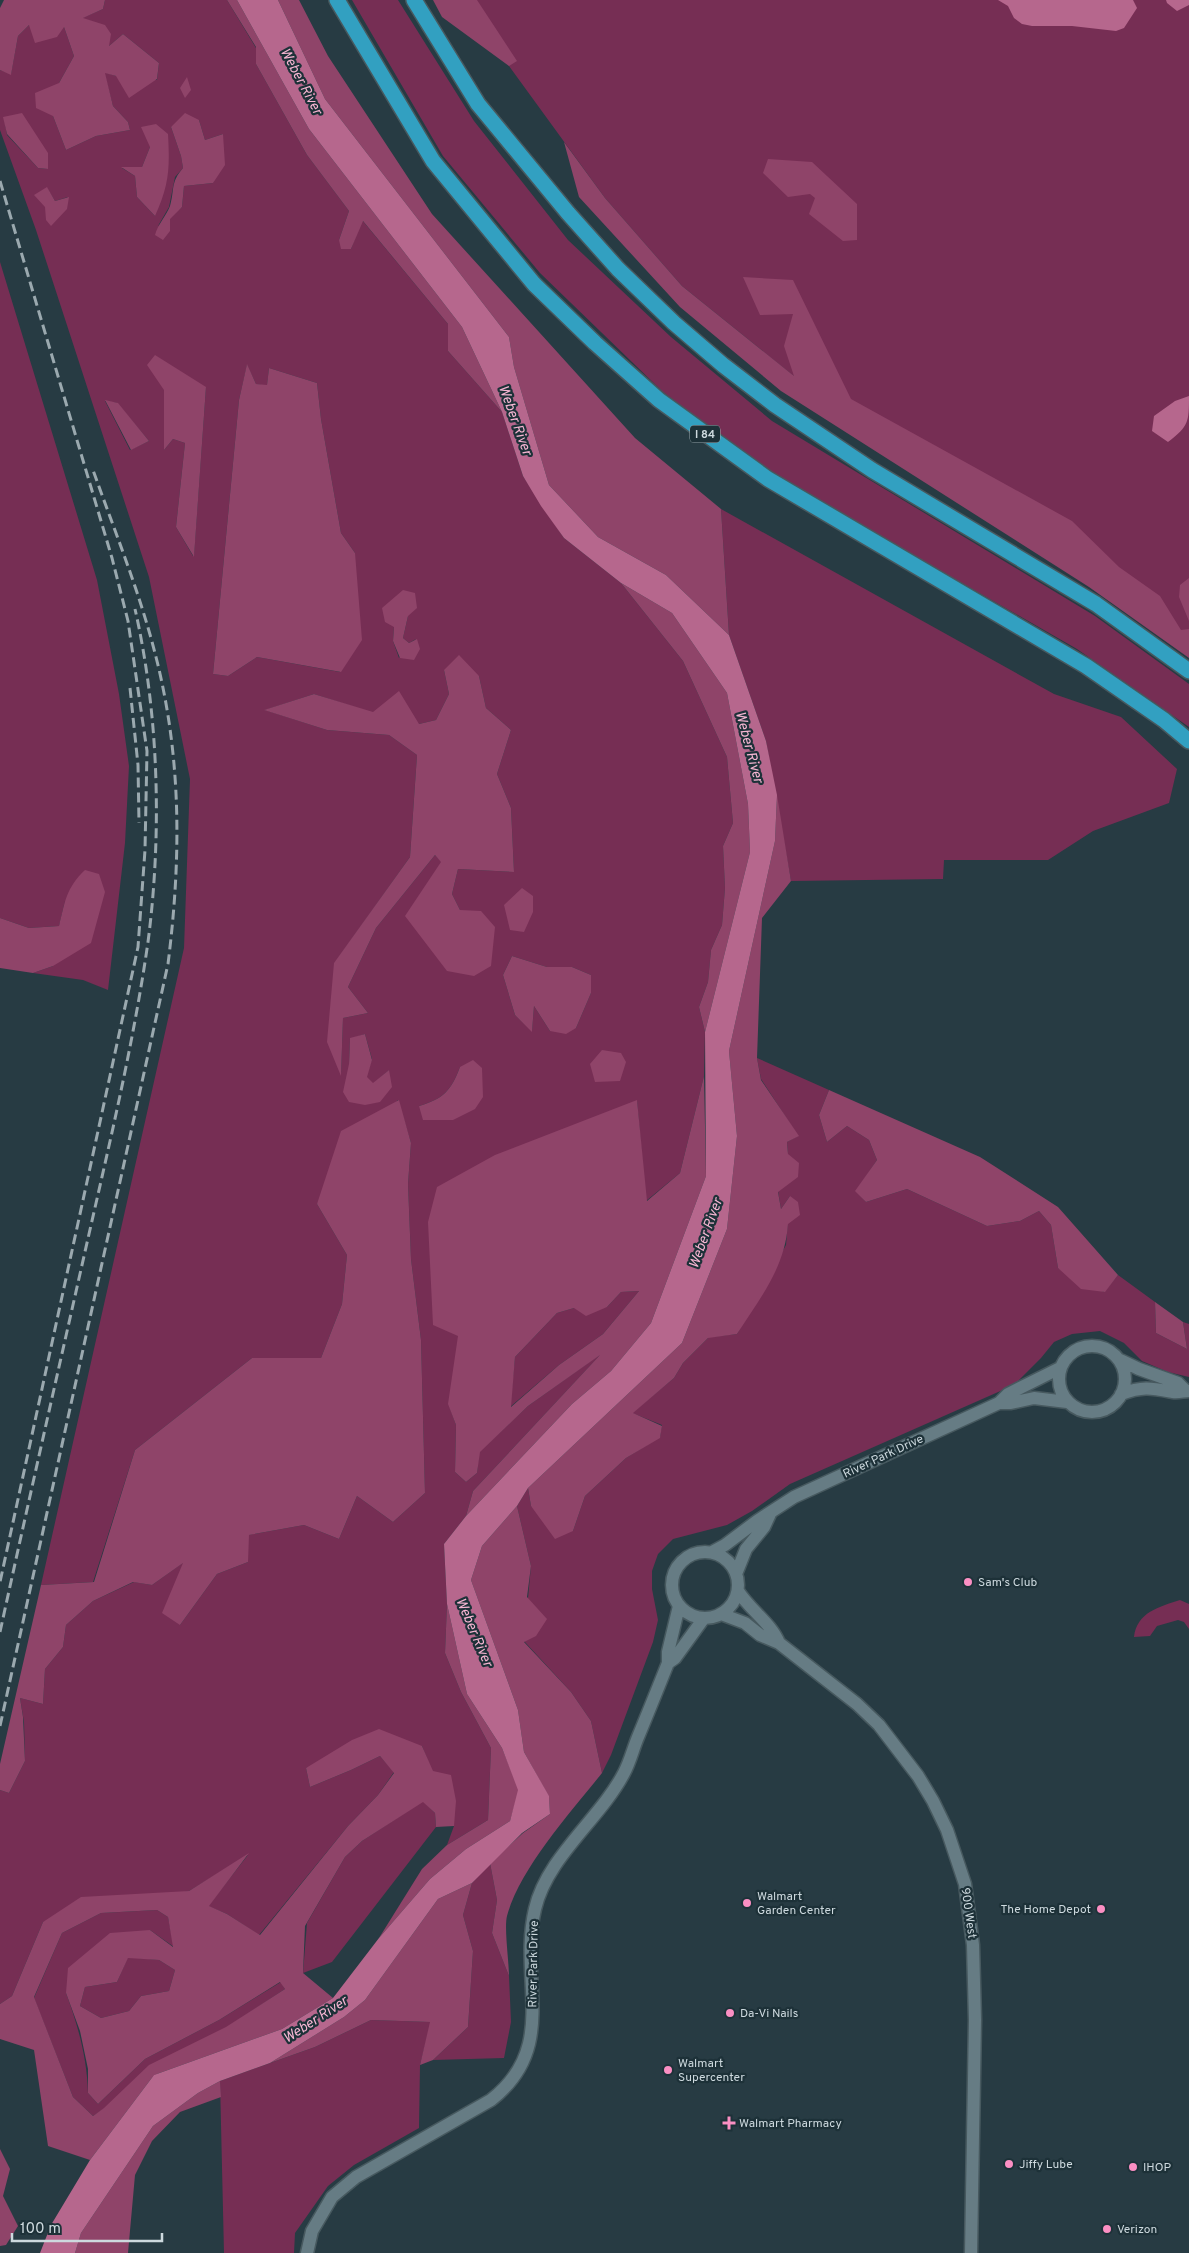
<svg xmlns="http://www.w3.org/2000/svg" width="1189" height="2253" viewBox="0 0 1189 2253" font-family="Overpass,sans-serif">
<style>
.green{fill:#762e54;fill-rule:evenodd}
.forest{fill:#8f4469;fill-rule:evenodd}
.water{fill:#b6678d}
.lines{fill:none;stroke-linecap:round;stroke-linejoin:round}
.minor-casing{stroke:#47595f;stroke-width:15}
.highway-casing{stroke:#47595f;stroke-width:18}
.minor{stroke:#667c84;stroke-width:12}
.highway{stroke:#32a0c1;stroke-width:15}
.rail{stroke:#9ba9af;stroke-width:3;stroke-dasharray:10 5;stroke-linecap:butt}
.poi-dot{fill:#fb8fc3;stroke:#1d3138;stroke-width:2}
.labels{text-anchor:middle;stroke-width:4.5;stroke-linejoin:round;paint-order:stroke}
.shield{fill:#1d3138;stroke:#98a7ac;stroke-width:1}
.shield-label{font-size:11px;font-weight:bold;fill:#cdd9de}
.street-label{font-size:12px;fill:#cdd9de;stroke:#1d3138}
.poi-label{font-size:12px;fill:#cdd9de;stroke:#1d3138;text-anchor:start}
.water-label{font-size:14px;font-style:italic;fill:#f7b6d3;stroke:#1d3138}
</style>
<rect width="100%" height="100%" fill="#273b43"/>
<path class="green" d="M105 0H227L256 48V64L307 155 349 211 339 240 351 249 362 220 448 324V351L502 412 523 476 564 538 621 583 683 661 727 757 733 823 723 846 725 888 722 925 711 950 708 982 699 1007 705 1032 704 1076 680 1173 646 1201 637 1101 492 1353 449 1405 456 1425 455 1472 466 1482 477 1473 479 1452 528 1406 602 1353 473 1491 466 1516 444 1544 447 1604 445 1653 461 1692 491 1748 488 1820 447 1845 454 1826 422 1746 306 1768 310 1787 351 1770 380 1756 394 1772 378 1795 348 1826 259 1935 227 1914 208 1906 248 1855 189 1891 43 1922 12 1996 0 2004V1790L9 1793 25 1761 24 1722 20 1698 43 1704 45 1669 63 1647 66 1625 93 1601 134 1582 152 1585 184 1562 180 1625 217 1574 248 1562V1535L304 1525 339 1539 357 1496 393 1522 425 1493 421 1340 411 1259 408 1184 411 1143 398 1100 317 1204 347 1255 342 1304 321 1358H252L135 1450 93 1582 41 1585 184 948 190 779 149 577 36 230 0 130V70L11 74 18 36 29 25 64 27 74 56 59 83 53 116 66 150 96 136 130 130 128 122 113 106 104 72 116 76 157 80 159 63 123 34 109 46 82 18 103 9ZM4 117 48 168V169L38 168 7 135ZM199 120 205 140 223 134 213 183 184 186 182 207 158 226 169 207 175 177 183 168 181 156 171 127ZM150 147 155 216 137 197 135 176 122 168 142 167ZM47 188 55 201 68 197 46 219ZM247 365 256 384 267 386 269 368 317 383 321 419 341 533 355 553 340 672 257 657 228 676 213 674 239 400ZM206 387 194 555 193 556 176 527 185 443 173 439 164 450V390ZM105 401 117 403 149 441 130 450ZM408 616 403 638 409 643 416 639 399 658 393 641 394 627ZM444 670 479 676 486 708 511 730 497 774 511 808 514 872 458 869 452 894 460 910 406 916 442 862 435 855 376 928 348 987 368 1013 343 1018 341 1074 334 964 410 857 417 755 389 735 327 730 265 710 314 694 373 713 419 724 436 720 449 694ZM512 956 547 967H572L591 975V993L576 1028 550 1031 534 1006 532 1031 515 1015 503 975ZM365 1034 372 1059 366 1077 373 1084 389 1070 365 1105 349 1064 350 1039ZM460 1067 453 1120 419 1106C443 1099 451 1091 460 1067Z
M352 0H398L474 121 568 240 671 337 772 421 1095 616 1189 684V727L1077 649 775 476 663 392 540 273 443 156Z
M468 0H1189V639L795 377 682 286 605 198 509 66Z
M0 262 97 580 119 694 129 766 125 843 108 990 83 980 33 973 53 966 65 901 59 926 29 928 0 918Z
M721 509 1054 694 1121 717 1177 769 1169 803 1093 831 1048 860H944L943 879 791 881 766 741 729 635Z
M757 1058 829 1090 819 1115 827 1142 847 1126 869 1140 877 1160 856 1191 866 1202 907 1189 987 1226 1020 1221 1039 1211 1051 1225 1058 1268 1104 1292 1118 1275 1155 1302 1156 1333 1187 1349 1183 1322 1189 1324V1377L1168 1372 1142 1361 1124 1343 1100 1331 1072 1334 1054 1342 1041 1358 1014 1385 790 1484 752 1511 727 1525 673 1539 658 1554 652 1571V1589L658 1620 653 1642 611 1755 602 1773 591 1721 571 1692 524 1641 531 1566 517 1506 528 1488 531 1506 573 1531 585 1496 626 1458 660 1437 662 1425 632 1413 674 1378 683 1363 709 1337 737 1334 786 1245 790 1196 781 1209 778 1191 788 1154 787 1142 798 1136 761 1079Z
M639 1291 603 1334 559 1365 510 1407 515 1357 557 1313 574 1308 607 1307 621 1292Z
M1180 1600 1189 1604V1629L1184 1622 1178 1620 1157 1626 1150 1636 1134 1637C1137 1612 1159 1607 1180 1600Z
M423 1801 435 1813 436 1827 332 1962 303 1973 307 1923 345 1857 362 1841Z
M490 1863 497 1900 492 1933 509 1976 511 2022 504 2058 433 2060 468 2027 473 1951 463 1915 472 1883Z
M157 1910 168 1917 174 1947 150 1930 66 1993C78 2026 87 2057 88 2093L98 2104 145 2059 219 2020 281 1982 285 1989 93 2116 73 2097 34 1998 62 1933 101 1913Z
M128 1957 159 1960 175 1970 169 1991 141 1996 129 2011 101 2018 80 2006 85 1987 117 1982Z
M371 2020 431 2022 420 2065 419 2128 354 2165 328 2186 295 2233 294 2253H224L220 2081 315 2047Z"/>
<path class="forest" d="M4 0H105L103 9 83 18 105 25 111 34 109 46 123 34 159 63 157 79 129 98 116 76 105 73 113 106 128 122 130 130 96 136 66 150 53 116 36 108 35 93 59 83 74 56 64 27 57 37 35 43 29 25 18 36 11 75 0 70V8Z
M227 0H237L309 129 462 327 502 412 448 351V324L363 221 351 249H341L339 240 349 211 307 155 256 64V47Z
M278 0H299L328 56 432 214 635 438 721 509 729 635 666 575 598 537 549 485 514 367 509 337 325 99Z
M433 0H477L517 61 509 66 442 17Z
M187 77 191 90 185 98 180 88Z
M22 113 48 153V169L38 168 7 134 3 117Z
M185 113 199 120 205 140 223 134 225 165 213 183 184 186 182 207 170 219V231L163 240 155 235C158 224 166 216 170 206 175 189 170 183 183 168L181 156 171 127Z
M156 124 168 134C170 169 169 185 155 216L137 197 135 176 121 167H142L150 147 141 127Z
M564 142 605 198 682 286 794 376 784 346 793 314 760 315 743 277 793 280 851 399 1072 521 1119 567 1160 596 1181 630 1189 629V658L1089 587 781 391 680 307 579 197Z
M768 159 812 162 857 204V240L843 241 809 214 815 198 810 194 788 197 763 173Z
M47 187 55 201 69 197 67 209 51 226 46 220 45 207 34 195Z
M155 355 206 387 194 557 176 527 185 443 173 439 164 450V390L147 365Z
M247 364 256 384 267 385 269 368 317 383 321 419 341 533 355 553 362 640 341 672 257 657 228 676 213 674 239 400Z
M105 400 118 403 149 441 131 450Z
M1189 578V621L1179 597 1180 585Z
M621 583 672 613 727 693 748 804 750 852 705 1032 699 1007 708 982 711 950 722 925 725 888 723 846 733 823 727 757 683 661Z
M403 590 415 593 417 608 408 616 403 638 409 643 417 639 420 649 414 660 400 658 393 641 394 627 385 622 382 608Z
M459 655 479 676 486 708 511 730 497 774 511 808 514 872 458 869 452 894 460 910 481 911 495 927 491 966 474 976 447 971 405 916 441 862 435 855 376 928 348 987 368 1013 343 1018 341 1076 327 1042 334 963 410 857 417 755 389 735 327 730 264 710 314 694 373 712 399 691 419 724 436 720 449 694 444 670Z
M777 795 791 881 762 918 757 1058 761 1080 799 1136 787 1142 788 1154 799 1163 798 1177 778 1192 781 1209 790 1196 798 1202 800 1215 788 1224C785 1268 760 1298 737 1334L708 1338 683 1363 674 1378 633 1413 662 1426 660 1438 626 1458 585 1496 573 1531 555 1539 531 1506 528 1488 682 1343 727 1229 737 1136 729 1051 775 841Z
M85 870 99 874 105 892 91 943 53 966 33 973 0 968V918L29 928 59 926C65 902 66 888 85 870Z
M522 888 533 896V912L524 932 510 930 504 905Z
M512 956 547 967H572L591 975V993L576 1028 566 1034 550 1031 534 1006 532 1032 515 1015 503 975Z
M365 1034 372 1060 367 1077 373 1083 389 1070 392 1087 380 1102 365 1105 349 1102 343 1092 349 1064 350 1038Z
M602 1050 621 1053 626 1062 620 1081 595 1082 590 1064Z
M473 1060 482 1068 483 1097 475 1109 453 1120H423L419 1106C443 1099 451 1091 460 1067Z
M704 1076 706 1176 651 1323 611 1371 572 1404 466 1516 473 1491 600 1355 528 1406 480 1452 477 1473 466 1482 455 1472 456 1425 448 1404 458 1336 433 1325 428 1222 437 1187 495 1155 637 1100 647 1201 680 1173ZM639 1291 603 1334 559 1365 511 1407 515 1357 557 1313 574 1308 586 1316 607 1307 621 1292Z
M829 1090 980 1157 1058 1207 1118 1275 1105 1292 1081 1289 1058 1268 1051 1225 1039 1211 1020 1221 987 1226 907 1189 866 1202 855 1191 877 1160 869 1140 847 1126 827 1142 819 1115Z
M399 1100 411 1143 408 1184 411 1259 421 1340 425 1493 393 1522 357 1496 339 1539 304 1525 249 1535 248 1562 217 1574 180 1625 162 1613 183 1563 152 1585 133 1582 93 1601 66 1625 63 1647 45 1669 43 1704 20 1698 23 1717 25 1761 9 1793 0 1790V1764L41 1585 94 1582 135 1450 252 1358H321L342 1304 347 1255 317 1204 341 1131Z
M1155 1302 1183 1322 1187 1349 1156 1333Z
M517 1506 531 1566 527 1597 547 1619 536 1636 524 1642 571 1692 591 1721 602 1773C571 1812 520 1868 507 1916 504 1928 509 1962 509 1976L492 1933 497 1900 490 1863 523 1833 550 1814 549 1797 524 1752 518 1710 471 1580 482 1546Z
M447 1604 467 1694 502 1748 519 1790 510 1821 466 1849 430 1879 379 1938 422 1869 447 1845 488 1820 491 1748 461 1692 445 1653Z
M379 1729 422 1746 433 1771 451 1775 456 1801 454 1826 436 1827 435 1813 423 1802 362 1841 345 1857 305 1926 303 1973 333 1998 282 2029 154 2075 90 2160 48 2146 34 2050 0 2039V2004L12 1996 43 1922 81 1897 189 1891 249 1853 209 1906 227 1914 260 1935 348 1826 378 1795 394 1773 380 1756 351 1770 310 1787 306 1768 352 1740ZM157 1910 168 1917 173 1947 150 1930 110 1933 68 1968 66 1993 80 2031 88 2069V2093L98 2104 145 2059 219 2020 280 1982 285 1989 226 2027 149 2065 104 2108 93 2116 73 2097 34 1997 62 1933 101 1913ZM128 1958 159 1960 175 1970 169 1991 141 1996 129 2011 101 2018 80 2006 85 1987 117 1982Z
M472 1883 463 1915 473 1951 468 2027 433 2060 420 2065 430 2022 371 2020 315 2047 270 2063 344 2017 365 2000 438 1899Z
M220 2081 221 2097 180 2112 152 2141 135 2175 128 2253H75L81 2233 153 2126 198 2093Z
M0 2149 10 2169 3 2196 18 2226 6 2245 0 2246Z"/>
<path class="water" d="M237 0H278L325 99 509 337 514 367 549 485 598 537 666 575 729 635 766 741 777 795 775 841 729 1051 737 1136 727 1229 682 1343 528 1488 517 1506 482 1546 471 1580 518 1710 524 1752 549 1796 550 1814 522 1833 472 1883 438 1899 365 2000 344 2017 270 2063 220 2081 198 2093 153 2126 81 2233 75 2253H40L51 2225 90 2160 154 2075 282 2029 333 1998 379 1938 430 1879 466 1849 510 1821 518 1790 502 1748 467 1694 447 1604 444 1544 466 1516 572 1404 611 1371 651 1323 706 1176 705 1032 750 852 748 804 727 693 672 613 621 583 564 538 541 506 523 476 502 412 462 327 309 129Z
M998 0H1133L1137 8 1124 28 1116 31 1072 26H1032L1022 24 1014 18 1008 6Z
M1166 0H1189V5L1177 11 1167 3Z
M1189 396C1189 422 1189 426 1168 442L1152 431 1154 416 1175 401Z"/>
<g class="lines">
<defs>
<path id="minor" d="M1059 1379a33 33 0 1 1 66 0a33 33 0 1 1-66 0Z
M1118 1359 1139 1369 1178 1383 1186 1391
M1121 1394C1143 1386 1151 1388 1173 1392 1178 1393 1184 1391 1189 1391
M999 1403H1011L1034 1398 1067 1402
M712 1552 725 1545 757 1521 794 1497 999 1403 1008 1394 1060 1368
M672 1585a33 33 0 1 1 66 0a33 33 0 1 1-66 0Z
M736 1574 746 1549 764 1527 770 1514
M738 1591C750 1610 771 1623 779 1643
M721 1614 745 1623 760 1635 779 1643 857 1704 879 1725 918 1776 933 1801 947 1830 965 1884 973 1945 975 2020 971 2253
M668 1663 675 1658 704 1618
M307 2253 312 2231 332 2197 356 2177 491 2100C560 2046 518 1980 535 1909 547 1857 600 1819 624 1773 630 1762 633 1749 638 1737 648 1713 658 1688 668 1663V1652L679 1606"/>
<path id="highway" d="M337 0 433 161 534 284 595 343 659 400 768 479 1086 666 1164 720 1189 741
M414 0 478 104 568 213 618 269 674 323 723 365 775 405 872 470 1096 604 1189 671"/>
</defs>
<use href="#minor" class="minor-casing"/>
<use href="#highway" class="highway-casing"/>
<use href="#minor" class="minor"/>
<use href="#highway" class="highway"/>
<path class="rail" d="M0 181 112 558 128 621 147 751 145 850 138 947 0 1582
M130 688 138 765 139 823
M0 1632C29 1499 59 1367 89 1234 111 1137 134 1040 148 942 162 834 159 715 135 609
M0 1726 168 964C181 860 182 760 156 657 140 593 115 532 93 470"/>
</g>
<g class="poi-dot">
<circle cx="968" cy="1582" r="5"/>
<circle cx="747" cy="1903" r="5"/>
<circle cx="1101" cy="1909" r="5"/>
<circle cx="730" cy="2013" r="5"/>
<circle cx="668" cy="2070" r="5"/>
<path d="M726.5 2115.5h5v5h5v5h-5v5h-5v-5h-5v-5h5z"/>
<circle cx="1009" cy="2164" r="5"/>
<circle cx="1133" cy="2167" r="5"/>
<circle cx="1107" cy="2229" r="5"/>
</g>
<g class="labels">
<rect class="shield" x="690" y="425.5" width="30" height="17" rx="4"/>
<g class="shield-label">
<text x="705" y="438">I 84</text>
</g>
<g class="street-label">
<text transform="translate(883 1456) rotate(-25)" y="4">River Park Drive</text>
<text transform="translate(969 1913) rotate(82)" y="4">900 West</text>
<text transform="translate(533 1964) rotate(-89)" y="4">River Park Drive</text>
</g>
<g class="poi-label">
<text x="978" y="1586">Sam's Club</text>
<text x="757" y="1900">Walmart<tspan x="757" dy="14">Garden Center</tspan></text>
<text x="1091" y="1913" text-anchor="end">The Home Depot</text>
<text x="740" y="2017">Da-Vi Nails</text>
<text x="678" y="2067">Walmart<tspan x="678" dy="14">Supercenter</tspan></text>
<text x="739" y="2127">Walmart Pharmacy</text>
<text x="1019" y="2168">Jiffy Lube</text>
<text x="1143" y="2171">IHOP</text>
<text x="1117" y="2233">Verizon</text>
</g>
<g class="water-label">
<text transform="translate(302 81) rotate(62)" y="5">Weber River</text>
<text transform="translate(516 420) rotate(70)" y="5">Weber River</text>
<text transform="translate(750 747) rotate(75)" y="5">Weber River</text>
<text transform="translate(705 1233) rotate(-70)" y="5">Weber River</text>
<text transform="translate(475 1632) rotate(67)" y="5">Weber River</text>
<text transform="translate(315 2019) rotate(-33)" y="5">Weber River</text>
</g>
</g>
<path d="M12 2233v8h150v-8" fill="none" stroke="#cdd9de" stroke-width="2.5"/>
<text x="20" y="2233" font-size="15" fill="#cdd9de" stroke="#1d3138" stroke-width="4" paint-order="stroke">100 m</text>
</svg>
